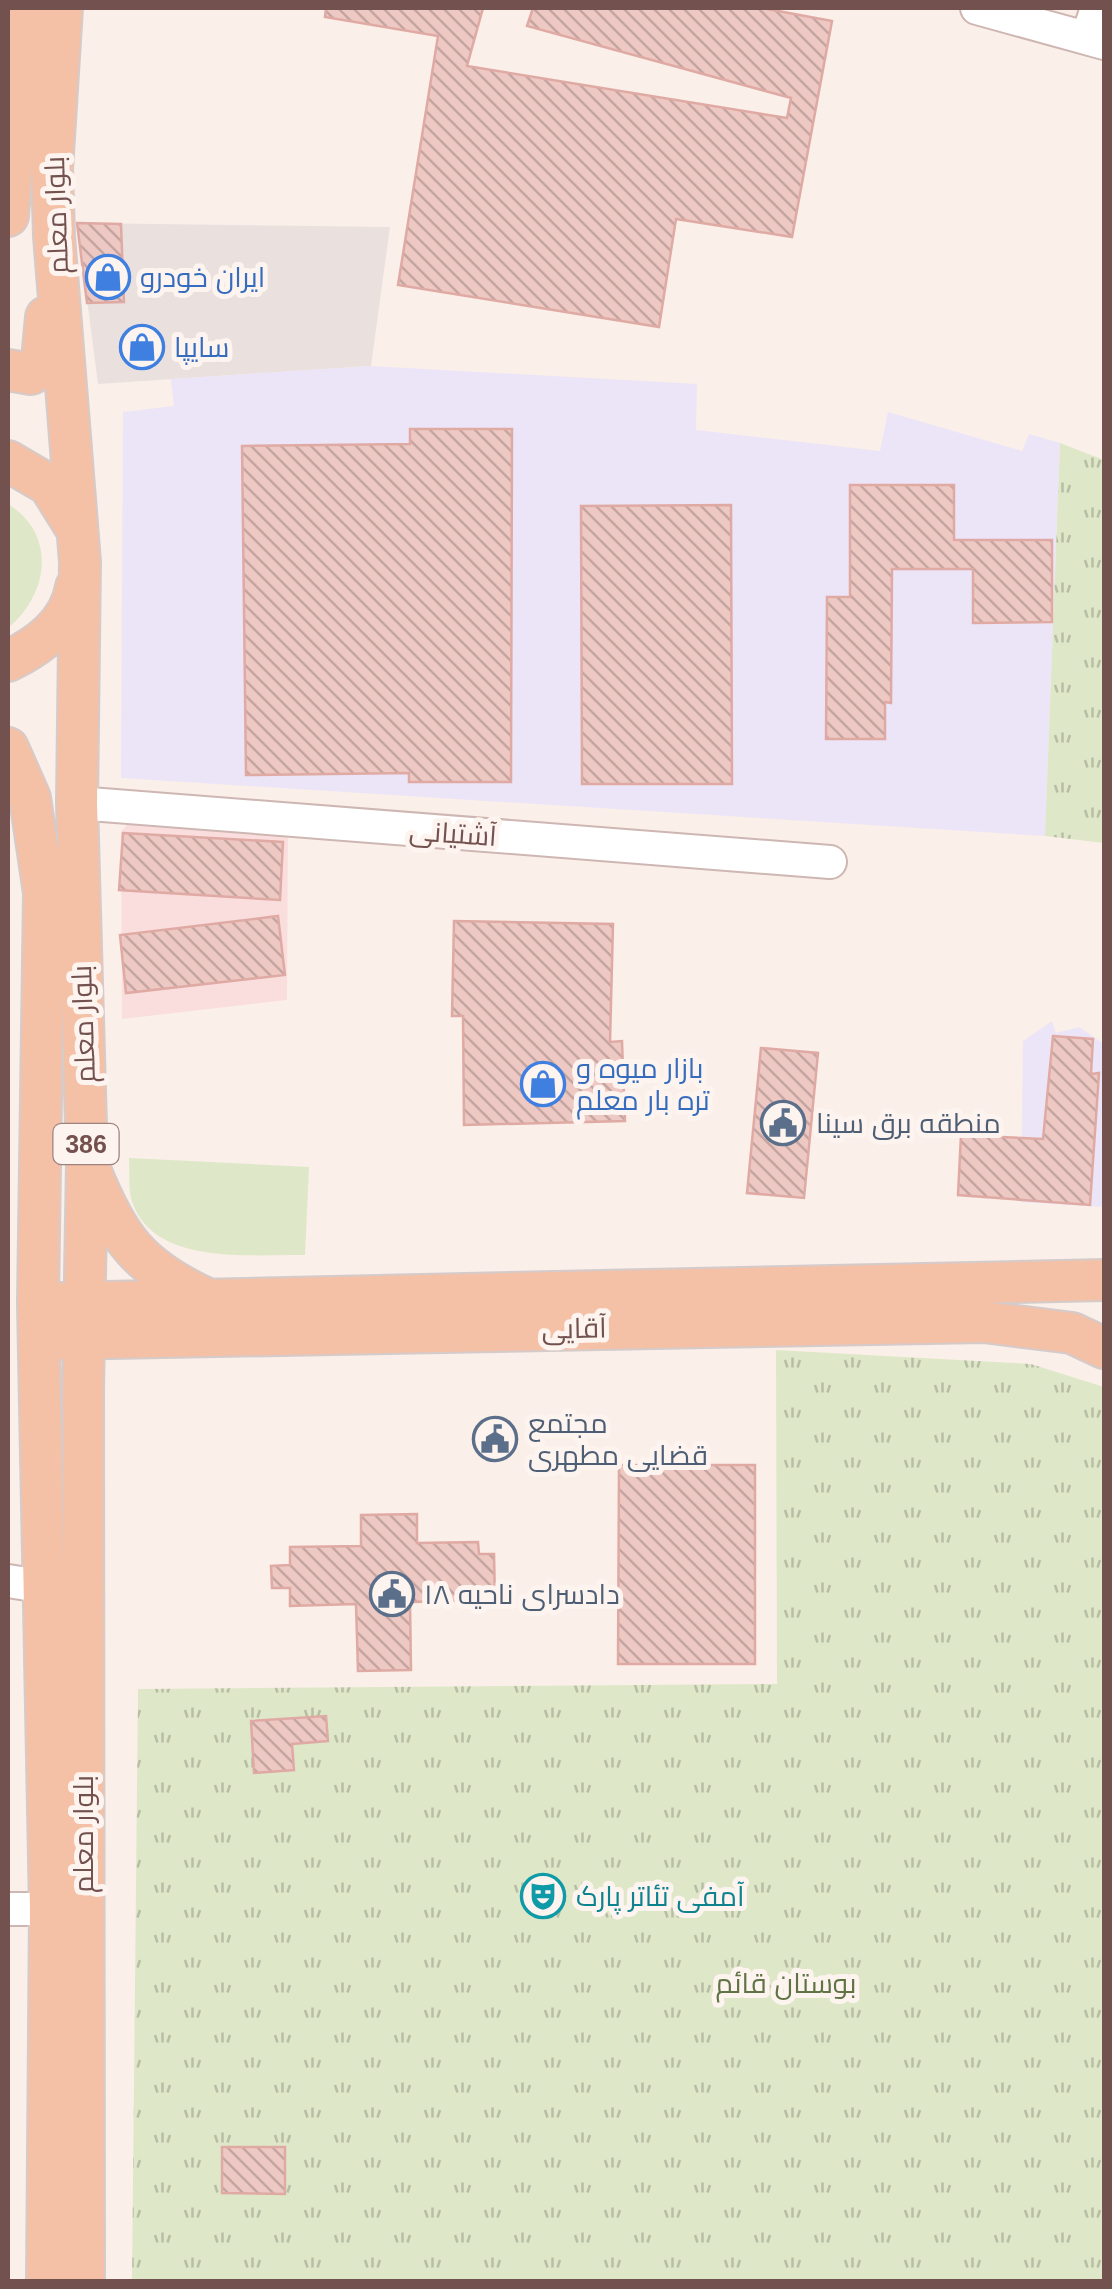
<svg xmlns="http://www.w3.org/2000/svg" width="1112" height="2289" viewBox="0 0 1112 2289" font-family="Helvetica,Cairo,sans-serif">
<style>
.commercial{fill:#fadede}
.industrial{fill:#eae1df}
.education{fill:#ece5f7}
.grass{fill:#dee8c8}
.park{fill:url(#park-tufts)}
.building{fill:url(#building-back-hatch);stroke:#e0aaa4;stroke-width:2.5}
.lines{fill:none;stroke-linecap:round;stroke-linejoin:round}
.minor-casing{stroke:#ceb7b2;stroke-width:36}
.major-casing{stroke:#d5cbca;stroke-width:44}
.minor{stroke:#fff;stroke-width:32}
.major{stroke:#f4c1a7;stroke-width:40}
.labels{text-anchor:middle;stroke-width:10;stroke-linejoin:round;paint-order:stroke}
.shield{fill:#fef4ef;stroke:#9d827e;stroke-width:2.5}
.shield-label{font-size:25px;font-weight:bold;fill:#73514e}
.street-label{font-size:28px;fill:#73514e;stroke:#fef4ef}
.shop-label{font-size:28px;fill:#366cbe;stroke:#fef4ef;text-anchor:start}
.service-label{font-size:28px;fill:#4e5e75;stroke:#fef4ef;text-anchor:start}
.culture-label{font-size:28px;fill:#0d838f;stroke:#fef4ef;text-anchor:start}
.park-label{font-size:28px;fill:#5f7344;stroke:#fef4ef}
</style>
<defs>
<pattern id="park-tufts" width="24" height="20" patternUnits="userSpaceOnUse" patternTransform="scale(2.5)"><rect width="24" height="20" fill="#dee8c8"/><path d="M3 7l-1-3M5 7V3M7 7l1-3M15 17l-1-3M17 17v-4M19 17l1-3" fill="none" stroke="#b8bea5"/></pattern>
<pattern id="building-back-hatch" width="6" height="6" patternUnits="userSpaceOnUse" patternTransform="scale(2.5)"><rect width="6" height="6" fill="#eec8c3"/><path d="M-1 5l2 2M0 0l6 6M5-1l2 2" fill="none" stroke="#c5a5a1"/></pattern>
</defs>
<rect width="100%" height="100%" fill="#fbefe9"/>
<path class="commercial" d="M134 816 288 828 287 1000 122 1019 121 832Z"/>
<path class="industrial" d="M77 223 390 227 371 366 98 384Z"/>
<path class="education" d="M371 366 697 384 696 430 880 451 888 412 1022 451 1029 434 1060 443 1045 836 121 778 123 412 174 406 171 379Z
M1052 1021 1056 1033 1079 1027 1104 1044V1207L1021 1202 1023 1041Z"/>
<path class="grass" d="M8 504C58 535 48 595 8 628Z
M129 1158 309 1167 305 1255C251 1254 150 1267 131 1198 128 1186 130 1170 129 1158Z"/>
<path class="park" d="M1060 443 1104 460V843L1045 836Z
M776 1350 1031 1364 1104 1387V2281L132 2282 138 1689 777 1684Z"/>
<path class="building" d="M326 8H483L467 66 787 118 791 98 527 26 533 8H762L832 21 792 237 676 219 659 327 398 285 438 36 325 17Z
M77 223 121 224 124 302 87 303Z
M410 429H512L511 782H409V773L246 775 242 446 410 444Z
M850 485H954V540H1052V622L973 623V569H892L891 703 885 702V739H826L827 597H850Z
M731 505 732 784H582L581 506Z
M123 833 283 842 280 900 119 890Z
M278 916 285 975 126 993 120 935Z
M454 921 613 924 610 1042 622 1041 625 1121 464 1125 463 1016H452Z
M1053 1036 1093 1039 1091 1074 1099 1073 1090 1205 958 1195 961 1135 1043 1139Z
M761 1048 818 1053 804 1198 747 1193Z
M619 1465H755V1664H618Z
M417 1514V1543L478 1542 479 1554H494L495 1600 410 1602 411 1670 358 1671 356 1604 290 1606V1588H272L271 1566 290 1565V1547L361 1546V1515Z
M326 1716 328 1741 292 1744 294 1770 254 1773 251 1721Z
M222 2147H285V2194L222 2193Z"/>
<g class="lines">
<defs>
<path id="minor" d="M977 8 1104 43
M1087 38 1097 8
M77 803 830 862
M8 1581 40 1586
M8 1909H50"/>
<path id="major" d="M62 8 52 169 54 236 80 562 77 803 87 1163 83 1390 84 2282
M8 216 25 8
M8 370 31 374 42 360 46 317
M8 461 49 485 74 525
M8 661C39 646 70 624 76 587
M8 748 30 798 44 893 38 1303 50 1909 47 2282
M91 1172C118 1239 139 1267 205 1298
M59 1303 1104 1280
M58 1339 984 1322 1072 1333 1104 1348"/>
</defs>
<use href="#minor" class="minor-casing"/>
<use href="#major" class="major-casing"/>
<use href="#minor" class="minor"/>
<use href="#major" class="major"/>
</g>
<defs>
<symbol id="shop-ring" viewBox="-11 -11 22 22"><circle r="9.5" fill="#fef4ef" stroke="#3f7fe0" stroke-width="1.5"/><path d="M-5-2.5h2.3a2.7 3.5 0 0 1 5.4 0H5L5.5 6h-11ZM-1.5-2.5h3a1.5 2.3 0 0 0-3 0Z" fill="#3f7fe0"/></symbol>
<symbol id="civic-ring" viewBox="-11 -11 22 22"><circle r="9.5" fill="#fef4ef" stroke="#5c6f8a" stroke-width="1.5"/><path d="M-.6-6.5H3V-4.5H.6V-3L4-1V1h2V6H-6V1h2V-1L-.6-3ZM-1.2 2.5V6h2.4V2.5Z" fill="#5c6f8a"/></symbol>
<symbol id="theatre-ring" viewBox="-11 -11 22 22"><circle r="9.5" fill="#fef4ef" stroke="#0f9aa8" stroke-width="1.5"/><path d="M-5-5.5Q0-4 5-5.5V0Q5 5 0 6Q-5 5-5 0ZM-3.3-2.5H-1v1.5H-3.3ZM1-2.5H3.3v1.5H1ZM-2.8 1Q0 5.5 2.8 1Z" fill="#0f9aa8"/></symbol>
</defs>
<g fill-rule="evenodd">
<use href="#shop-ring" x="83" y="252" width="50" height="50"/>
<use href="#shop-ring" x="117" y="322" width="50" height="50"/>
<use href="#shop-ring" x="518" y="1059" width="50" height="50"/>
<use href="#civic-ring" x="758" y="1098" width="50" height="50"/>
<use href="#civic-ring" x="470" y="1414" width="50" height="50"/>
<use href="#civic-ring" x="367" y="1569" width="50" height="50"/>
<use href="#theatre-ring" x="518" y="1871" width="50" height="50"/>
</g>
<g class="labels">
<rect class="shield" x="53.5" y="1124" width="65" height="40" rx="8"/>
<g class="shield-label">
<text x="86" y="1153">386</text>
</g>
<g class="street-label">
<text transform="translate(56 215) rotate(-92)" y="10">بلوار معلم</text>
<text transform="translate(453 833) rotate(4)" y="10">آشتیانی</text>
<text transform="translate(83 1024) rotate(-92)" y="10">بلوار معلم</text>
<text transform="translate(574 1328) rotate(-1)" y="10">آقایی</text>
<text transform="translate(83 1834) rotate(-90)" y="10">بلوار معلم</text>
</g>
<g class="shop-label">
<text x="140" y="287">ایران خودرو</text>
<text x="174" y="357">سایپا</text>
<text x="576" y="1078">بازار میوه و<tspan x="576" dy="32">تره بار معلم</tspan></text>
</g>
<g class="service-label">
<text x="816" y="1133">منطقه برق سینا</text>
<text x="528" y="1433">مجتمع<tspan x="528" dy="32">قضایی مطهری</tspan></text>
<text x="424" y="1604">دادسرای ناحیه ۱۸</text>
</g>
<g class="culture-label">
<text x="576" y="1906">آمفی تئاتر پارک</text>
</g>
<g class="park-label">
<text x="786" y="1993">بوستان قائم</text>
</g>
</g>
<rect width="1112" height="2289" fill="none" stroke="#73514e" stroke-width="20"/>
</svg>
